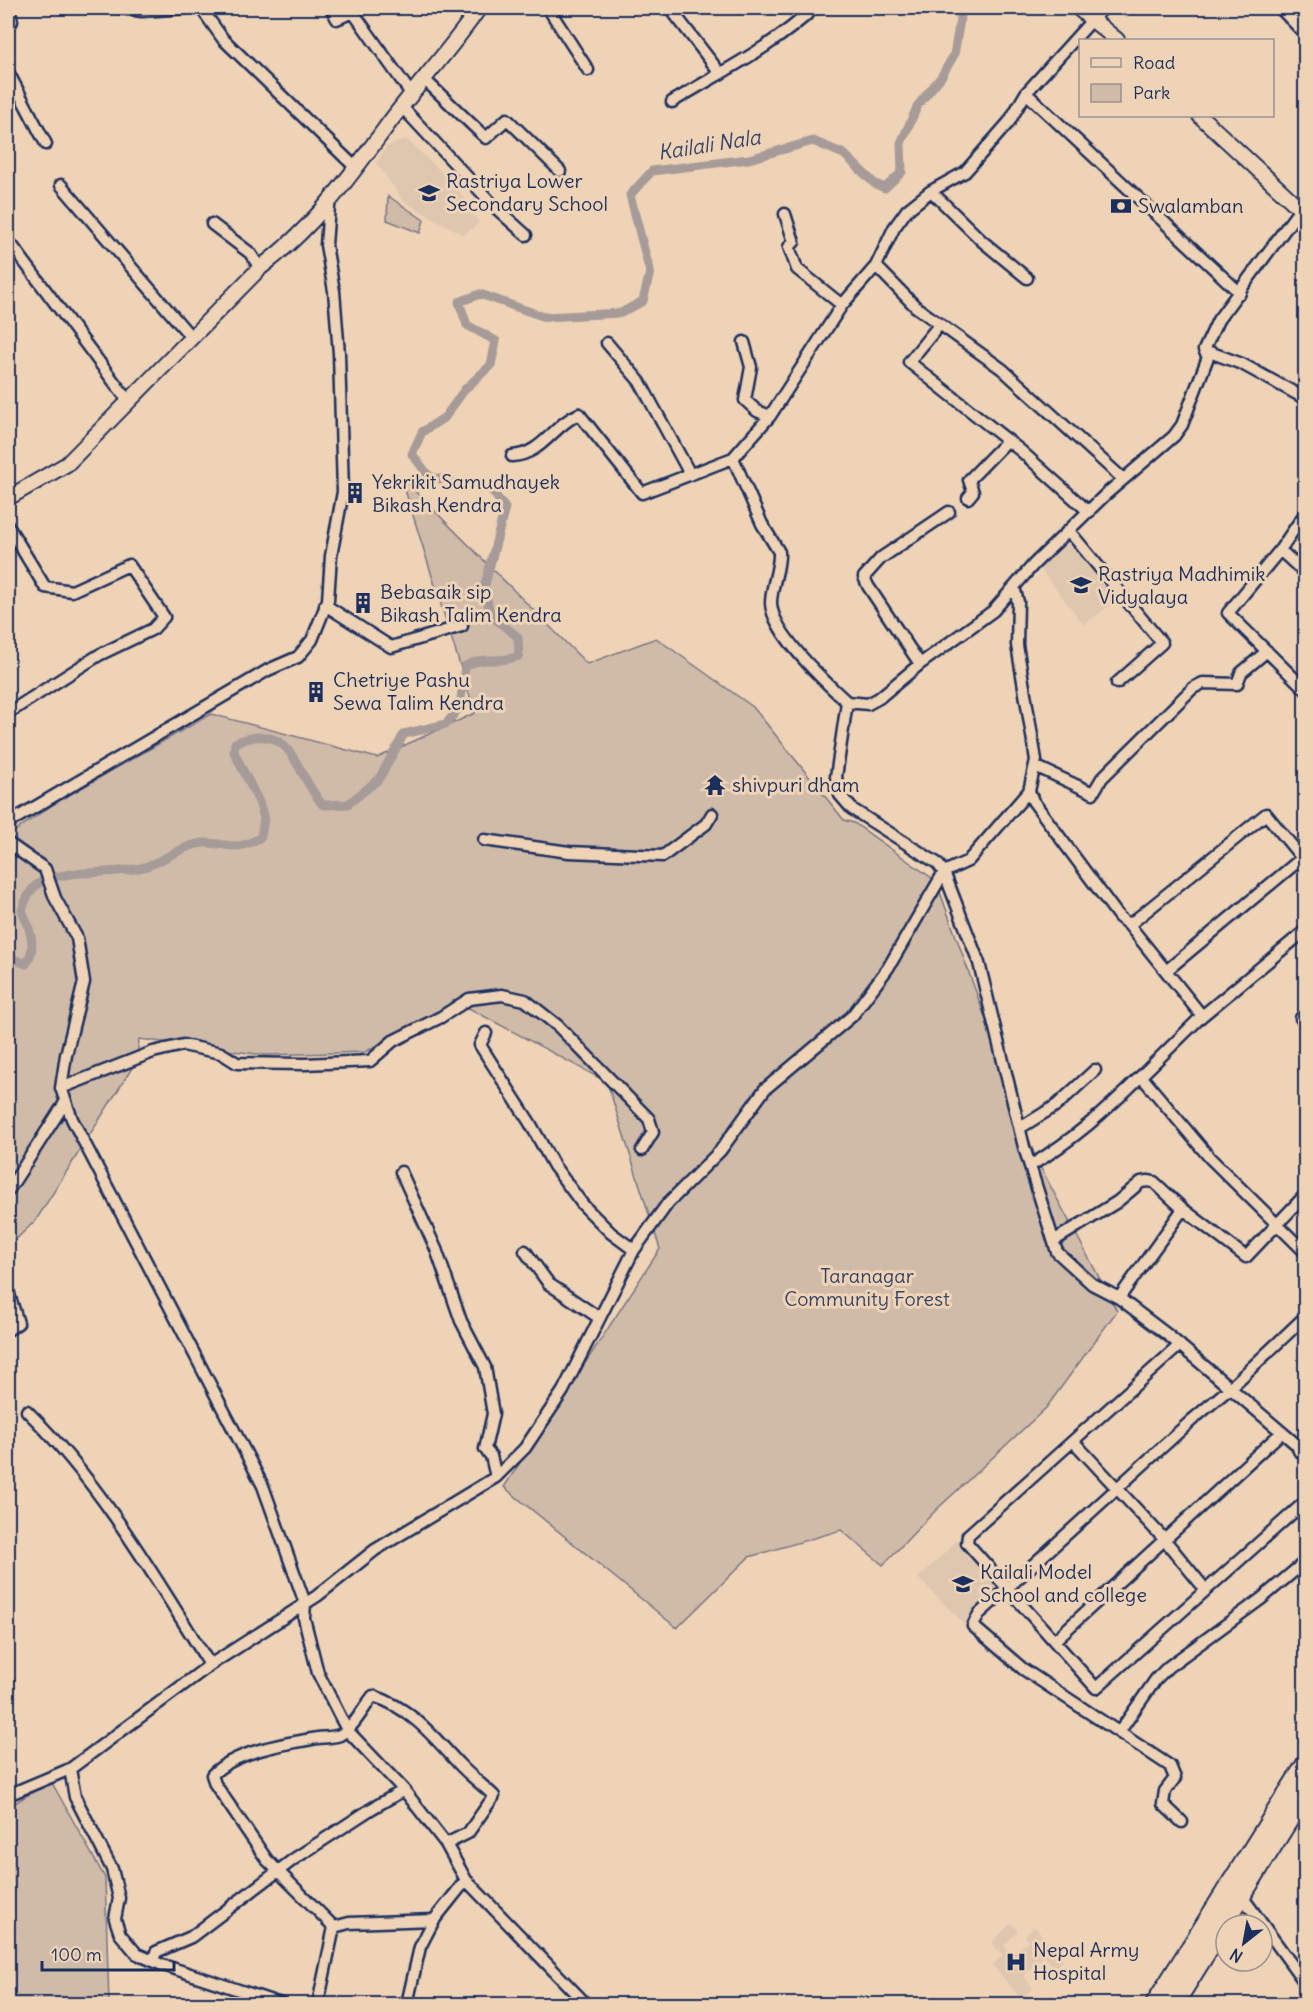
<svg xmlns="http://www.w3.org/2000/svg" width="1313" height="2012" viewBox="0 0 1313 2012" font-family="Delius,sans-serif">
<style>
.built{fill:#dfc7af}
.green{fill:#d0bba9;stroke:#767584;stroke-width:1.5}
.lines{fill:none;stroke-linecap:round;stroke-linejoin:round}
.canal{stroke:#a69b98;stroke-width:9}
.street-casing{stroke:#1b2f5e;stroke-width:15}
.secondary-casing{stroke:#1b2f5e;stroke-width:18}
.highway-casing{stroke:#1b2f5e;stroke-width:22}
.street{stroke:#efd3b6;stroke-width:10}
.secondary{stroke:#efd3b6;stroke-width:14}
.highway{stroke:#efd3b6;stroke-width:18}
.labels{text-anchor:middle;stroke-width:6;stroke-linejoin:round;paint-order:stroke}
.poi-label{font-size:20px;fill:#1b2f5e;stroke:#efd3b6;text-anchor:start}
.park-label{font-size:20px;fill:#364469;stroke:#efd3b6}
.water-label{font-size:21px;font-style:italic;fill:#37456a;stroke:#efd3b6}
</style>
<rect width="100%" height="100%" fill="#efd3b6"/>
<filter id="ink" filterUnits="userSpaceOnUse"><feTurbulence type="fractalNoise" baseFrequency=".0167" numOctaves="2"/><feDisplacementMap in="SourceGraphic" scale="12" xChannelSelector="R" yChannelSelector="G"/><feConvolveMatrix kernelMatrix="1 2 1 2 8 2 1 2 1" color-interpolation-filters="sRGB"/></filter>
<g filter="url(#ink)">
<path class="built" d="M406 139 455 184 479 223 464 235 404 202 376 163 387 146Z
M1069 537 1101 570 1117 600 1084 625 1039 567Z
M961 1537 1005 1588 964 1624 918 1578Z
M1011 1923 1018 1931 1004 1946 1011 1955 1028 1941 1025 1935 1035 1927 1064 1960 1055 1968 1044 1956 1024 1976 1033 1988 1021 1999 992 1965 1003 1955 993 1945V1941Z"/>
<path class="green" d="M388 196 424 220 420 233 387 220Z
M401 477 587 664 656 638 753 707 844 820 854 823 936 881 1036 1159 1117 1311 1046 1408 936 1510 883 1565 841 1530 749 1557 677 1628 504 1487 660 1249 607 1082 465 1006 424 1020 365 1052 265 1055 139 1039 137 1060 36 1220 8 1247V836L55 803 211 714 377 758 475 713Z
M51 1781 105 1878 109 2004H8V1807Z"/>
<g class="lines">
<path class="canal" d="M8 957 26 964C38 947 29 927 22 910 26 899 31 886 43 881 74 868 112 876 144 867 161 862 188 843 204 843 231 843 234 853 261 837L264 818 259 802 234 752 235 743C293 718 294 773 323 805L348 804 379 779 404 734 446 724 460 707 465 666C488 654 495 665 519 656L518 637 491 616 484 588 505 508 487 484 462 485 429 476 412 454 422 432 445 417 465 389 491 365 496 341 467 325 459 302 480 294 545 317 621 313 643 301 650 272 630 195 652 171 749 159 813 141 844 154 875 184 885 188 902 172 901 143 918 105 941 77 954 55 962 8"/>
<defs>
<path id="street" d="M120 8 142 11 187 8
M201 8 223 39 355 167
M331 8 337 19 353 12 412 95
M548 8 588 70
M670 8 720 73
M1103 8 1026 93 1009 122 965 172 931 191 907 210 894 228 876 266 842 305 770 416 733 458 762 524 779 552C780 569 771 586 771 603 772 633 825 682 847 702L836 777 840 795 852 809 937 863 944 872 979 963 1024 1147 1057 1252 1092 1284 1119 1298 1169 1336 1297 1445 1299 1451 1306 1444
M1280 8 1306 35
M8 26 12 21 9 8
M8 72 46 144
M425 80 486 138 507 119 560 171
M1026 93 1240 293
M672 102C721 72 773 47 814 8
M402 107 497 209 526 235
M61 185 191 337
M931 191 982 241 1027 278
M785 214 794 242 789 247 797 269 842 305
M212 224 250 253 260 268
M8 240 129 402
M876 266 916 307 1002 369 1123 479
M940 324 909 362 1021 451 1089 512
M744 342 751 367 745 400 757 411 770 416
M607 343 640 382 690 474
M1204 350 1242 364 1306 399
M512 456C543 454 553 425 579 414L642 493 733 458
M968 498 973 492 969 480 1008 440
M1306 512 1280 550 1228 613 1306 690
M8 526 45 587 72 591 129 565 164 617 153 629 99 655 8 713
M1069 531 1162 643 1117 683
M1280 550 1306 574
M1014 587 1018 602 1017 645 1036 760 1029 791 1033 801 1119 917 1129 925 1202 1016 1141 1076 1210 1158 1306 1253
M325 605 391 647 462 626
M920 664 868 586 864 577 881 558 949 512
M847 702 868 704 879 698 920 664 993 611 1034 564 1105 495 1174 436 1182 425 1208 357 1204 350 1218 320 1306 201
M1035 766 1093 793 1102 778 1193 688 1203 683 1237 684 1241 673 1267 651
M8 823 268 670 298 657 312 640 328 600 331 556 343 492 339 354 334 291 326 245 329 206
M484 840 569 852 663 856 706 824 712 814
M8 843 45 869 55 898 77 938 84 982 66 1055 61 1088 72 1119 263 1486 305 1603 304 1618 318 1673 347 1730 404 1790 446 1844 466 1880 586 2004
M1129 925 1266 814 1302 858
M1166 971 1302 858 1305 863
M1306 1012 1301 1018 1306 1024
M1202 1016 1306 930
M486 1033 480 1045 530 1123 554 1166 583 1205 611 1233 634 1250
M61 1088 153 1052 183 1045 221 1053 237 1063 305 1064 370 1061 393 1041 441 1017 469 999 502 995 525 1000 558 1026 649 1119 653 1132 642 1150
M1020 1128 1057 1105 1095 1070
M1030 1166C1073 1140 1106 1111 1141 1076
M401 1172 436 1249 461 1321 485 1367 493 1414 485 1449 491 1456 496 1477
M8 1191 66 1101
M1055 1240 1117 1202 1141 1182 1148 1181 1154 1182 1183 1209
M525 1251 549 1284 598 1317
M8 1291 18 1323 8 1330
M1119 1298 1183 1209 1246 1257 1306 1194
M1180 1345 968 1535 967 1543 1096 1688 1306 1501
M27 1411C101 1484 155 1577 210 1665
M1074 1442 1164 1539 1205 1589
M1054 1641 1281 1433
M1120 1731 1156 1679 1168 1667 1261 1599 1306 1561
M70 1769 75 1797 112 1869 119 1898 115 1919 120 1934 137 1954 160 1964 281 2004
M8 1795 70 1769 210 1665 317 1596 375 1550 496 1477 525 1448 563 1391 634 1250 668 1203 720 1151 765 1089 852 1016 888 968 944 872 968 861 1029 791
M1182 1822 1163 1804 1165 1791 1175 1778 1170 1766 1023 1669 973 1626 979 1614 1192 1420 1229 1389 1306 1316
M1241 1895 1306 1984
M434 1920 349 1923 334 1927 267 1860 215 1784 212 1775C234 1752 282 1744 312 1739 320 1737 332 1738 340 1735 353 1729 364 1707 373 1696 410 1707 434 1737 459 1764 470 1776 483 1785 494 1796L468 1833 446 1844
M153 1961 156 1952 191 1937 294 1859 371 1809 404 1790
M318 2004 334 1927
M407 2004 420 1947 434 1920 466 1880"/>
<path id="secondary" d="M1078 8 1117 40
M1200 116 1306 214
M8 498 67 464 260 268C314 227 344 184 384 130 414 88 450 51 479 8"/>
<path id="highway" d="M1155 2004 1306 1764
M1174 2004 1306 1792"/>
</defs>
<use href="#street" class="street-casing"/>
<use href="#secondary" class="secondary-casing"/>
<use href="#highway" class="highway-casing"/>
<use href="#street" class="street"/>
<use href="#secondary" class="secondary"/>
<use href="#highway" class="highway"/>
</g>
</g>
<defs>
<symbol id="school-bare" viewBox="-9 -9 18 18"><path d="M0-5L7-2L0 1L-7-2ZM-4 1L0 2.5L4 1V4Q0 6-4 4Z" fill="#1b2f5e" stroke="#efd3b6" stroke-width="2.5" paint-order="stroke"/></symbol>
<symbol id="bank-bare" viewBox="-9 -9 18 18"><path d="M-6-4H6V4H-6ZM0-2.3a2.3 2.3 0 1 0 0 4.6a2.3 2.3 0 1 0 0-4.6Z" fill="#1b2f5e" stroke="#efd3b6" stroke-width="2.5" paint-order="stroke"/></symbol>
<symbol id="building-bare" viewBox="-9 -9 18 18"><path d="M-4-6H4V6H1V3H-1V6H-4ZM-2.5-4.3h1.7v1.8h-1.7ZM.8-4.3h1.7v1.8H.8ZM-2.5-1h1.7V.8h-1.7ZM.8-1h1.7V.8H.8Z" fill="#1b2f5e" stroke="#efd3b6" stroke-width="2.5" paint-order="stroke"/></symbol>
<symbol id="temple-bare" viewBox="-9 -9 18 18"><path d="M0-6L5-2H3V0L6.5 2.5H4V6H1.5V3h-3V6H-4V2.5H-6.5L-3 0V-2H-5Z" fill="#1b2f5e" stroke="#efd3b6" stroke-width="2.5" paint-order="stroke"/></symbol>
<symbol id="hospital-bare" viewBox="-9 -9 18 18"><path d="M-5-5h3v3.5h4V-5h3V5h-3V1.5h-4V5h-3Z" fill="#1b2f5e" stroke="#efd3b6" stroke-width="2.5" paint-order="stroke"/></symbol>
</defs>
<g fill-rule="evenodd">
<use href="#school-bare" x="414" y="178" width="30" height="30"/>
<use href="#bank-bare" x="1106" y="191" width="30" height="30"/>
<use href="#building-bare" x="340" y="478" width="30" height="30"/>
<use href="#school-bare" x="1066" y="570" width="30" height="30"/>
<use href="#building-bare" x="348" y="588" width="30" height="30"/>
<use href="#building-bare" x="301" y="677" width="30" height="30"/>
<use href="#temple-bare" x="700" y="770" width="30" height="30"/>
<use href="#school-bare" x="948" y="1569" width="30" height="30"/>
<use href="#hospital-bare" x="1001" y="1947" width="30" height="30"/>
</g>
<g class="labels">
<g class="poi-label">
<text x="446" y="188">Rastriya Lower<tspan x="446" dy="23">Secondary School</tspan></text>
<text x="1138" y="213">Swalamban</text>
<text x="372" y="489">Yekrikit Samudhayek<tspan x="372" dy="23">Bikash Kendra</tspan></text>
<text x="1098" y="581">Rastriya Madhimik<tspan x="1098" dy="23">Vidyalaya</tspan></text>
<text x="380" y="599">Bebasaik sip<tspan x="380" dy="23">Bikash Talim Kendra</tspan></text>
<text x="333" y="687">Chetriye Pashu<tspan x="333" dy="23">Sewa Talim Kendra</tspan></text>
<text x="732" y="792">shivpuri dham</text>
<text x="980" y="1579">Kailali Model<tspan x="980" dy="23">School and college</tspan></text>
<text x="1033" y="1957">Nepal Army<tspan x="1033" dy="23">Hospital</tspan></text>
</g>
<g class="park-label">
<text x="867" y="1283">Taranagar<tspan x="867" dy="23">Community Forest</tspan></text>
</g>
<g class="water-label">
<text transform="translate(709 145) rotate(-9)" y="7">Kailali Nala</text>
</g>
</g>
<rect width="1313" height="2012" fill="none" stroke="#efd3b6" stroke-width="30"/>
<rect x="15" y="15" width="1283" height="1982" fill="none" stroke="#1b2f5e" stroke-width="2" filter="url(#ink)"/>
<rect x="1079" y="39" width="195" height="78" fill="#efd3b6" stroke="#9a9193" stroke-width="1.5"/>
<rect x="1091" y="58" width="30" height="9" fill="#efd3b6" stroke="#9a9193" stroke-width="1.5"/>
<text x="1133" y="69" font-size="18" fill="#1b2f5e">Road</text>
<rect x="1091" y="84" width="30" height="18" fill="#d0bba9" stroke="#9a9193" stroke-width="1.5"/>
<text x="1133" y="99" font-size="18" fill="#1b2f5e">Park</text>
<g transform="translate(1244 1943) rotate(211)"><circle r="28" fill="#efd3b6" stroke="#9a9193" stroke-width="1.5"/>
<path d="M0-4.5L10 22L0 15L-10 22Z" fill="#1b2f5e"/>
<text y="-9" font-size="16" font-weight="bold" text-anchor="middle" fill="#1b2f5e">N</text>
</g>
<path d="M42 1961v9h132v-9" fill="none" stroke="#1b2f5e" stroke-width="3"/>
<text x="51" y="1961" font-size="18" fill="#1b2f5e" stroke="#efd3b6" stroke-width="4.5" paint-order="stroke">100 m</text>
</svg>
